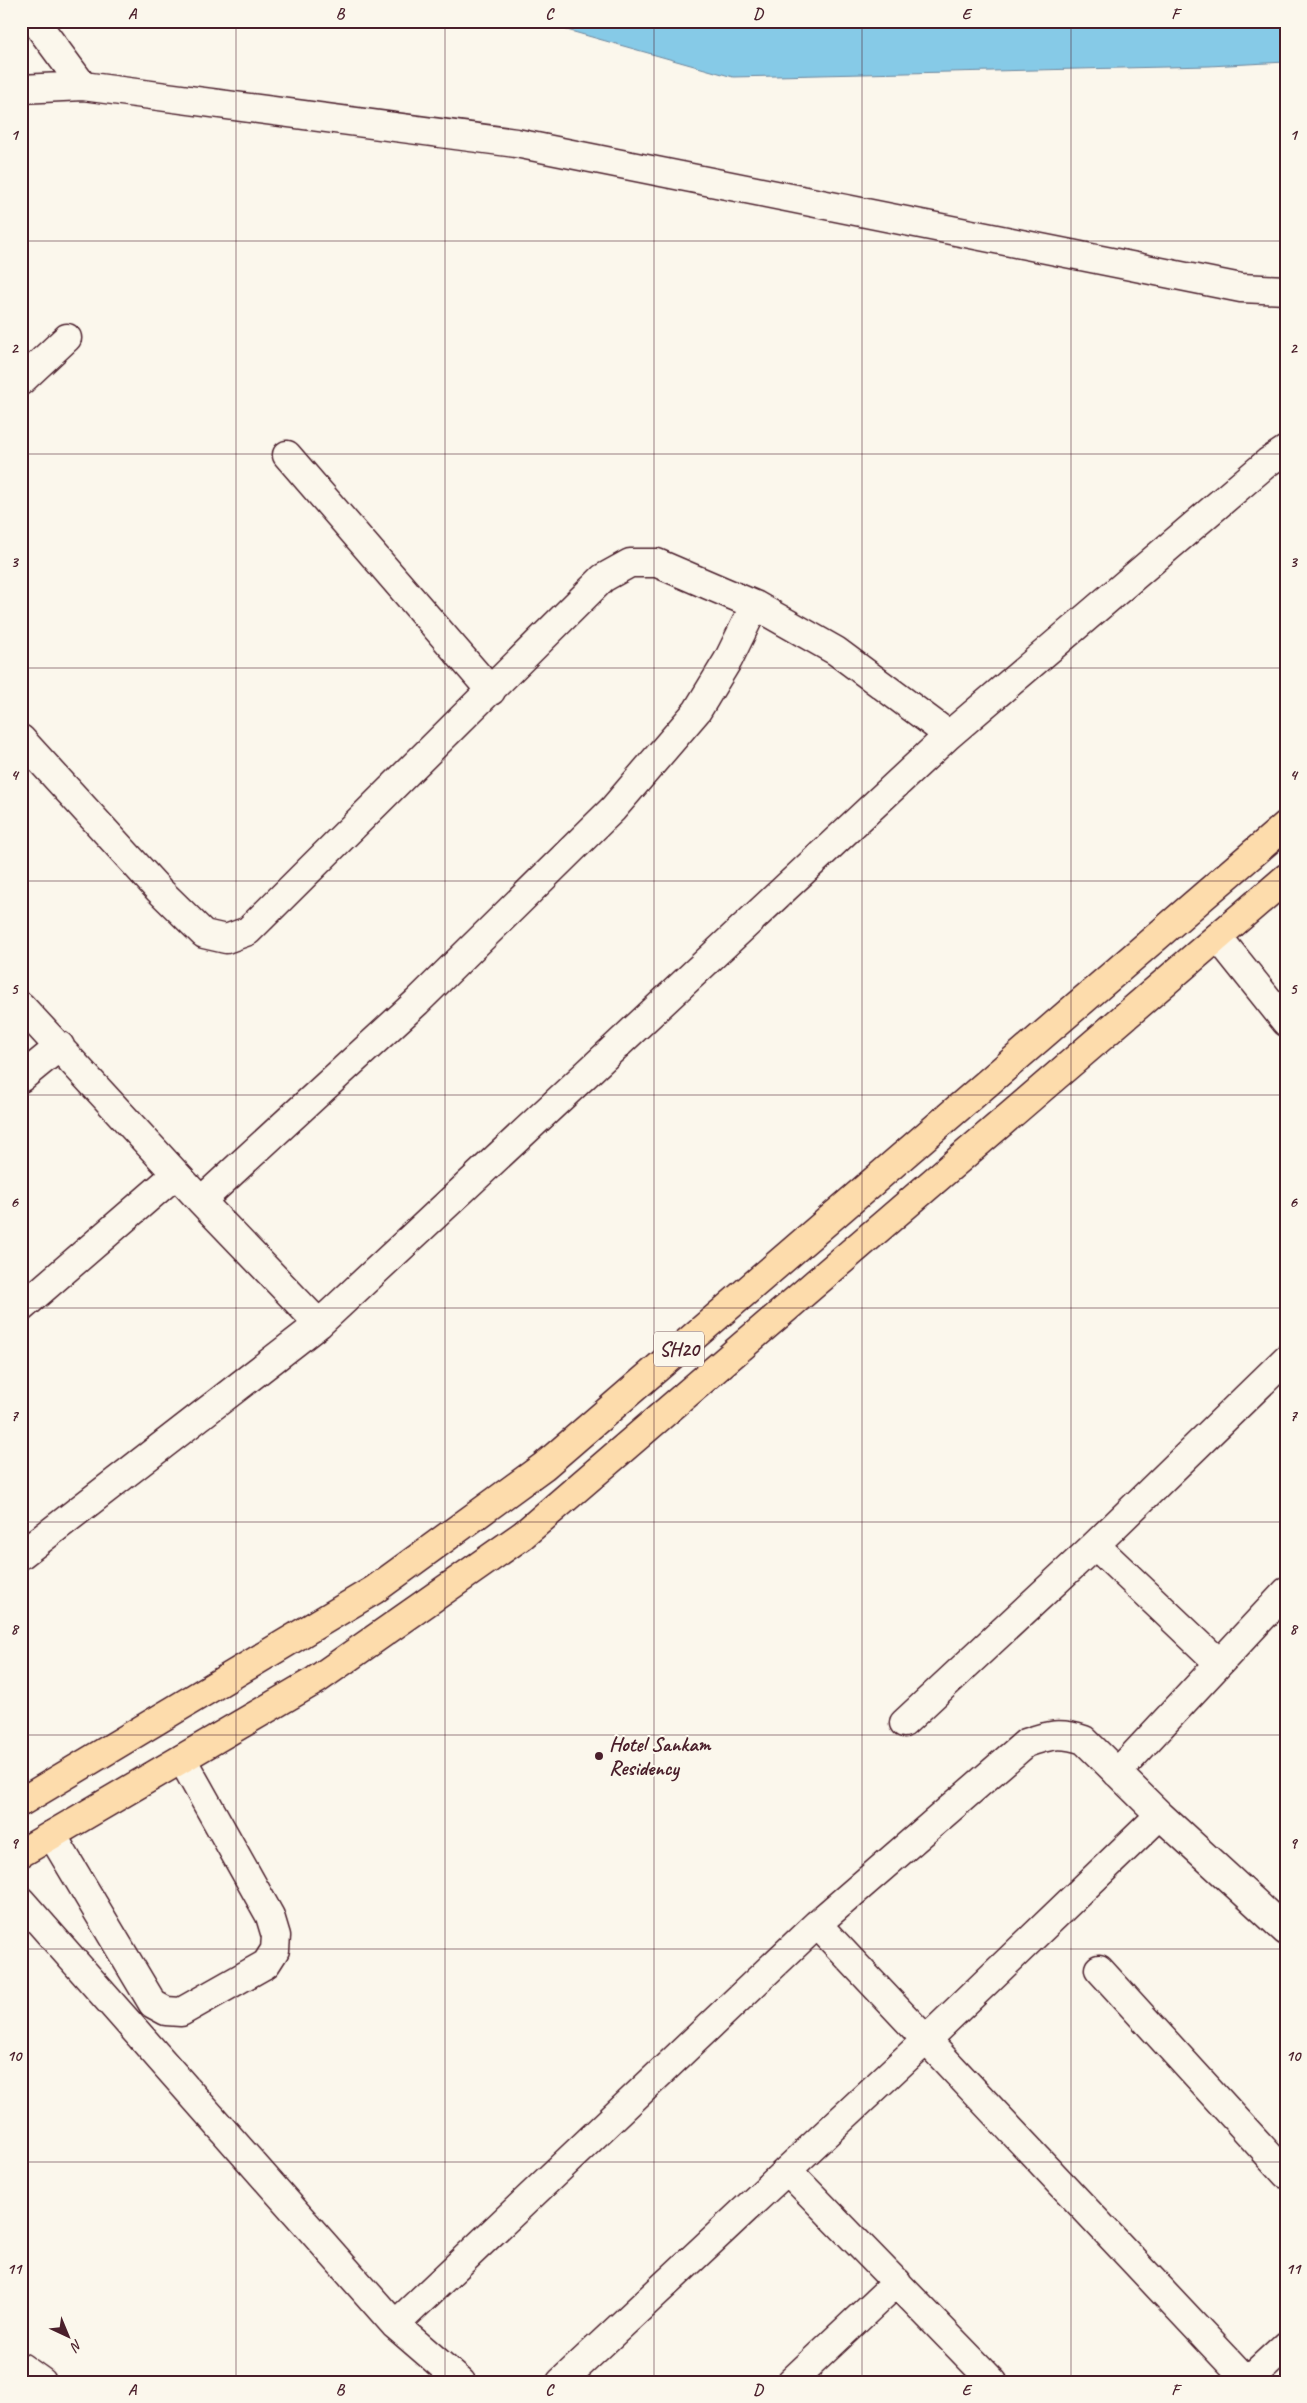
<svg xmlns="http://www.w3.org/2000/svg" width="1307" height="2403" viewBox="0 0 1307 2403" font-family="Caveat,sans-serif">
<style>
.water{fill:#86cae7;stroke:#6e869c}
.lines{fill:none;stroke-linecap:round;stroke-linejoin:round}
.minor-casing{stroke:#4a1f2b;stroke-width:31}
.major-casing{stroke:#4a1f2b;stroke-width:31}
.minor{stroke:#fbf7ec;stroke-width:28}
.major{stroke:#fddcac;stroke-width:28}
.grid{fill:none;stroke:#4a1f2b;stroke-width:1;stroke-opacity:0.55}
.poi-dot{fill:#4a1f2b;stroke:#fbf7ec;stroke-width:2}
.labels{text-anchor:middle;stroke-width:4;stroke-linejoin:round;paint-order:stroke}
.shield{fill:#fbf7ec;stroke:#7f6065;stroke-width:1}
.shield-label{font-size:20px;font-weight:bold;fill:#4a1f2b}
.poi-label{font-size:21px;font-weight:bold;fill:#4a1f2b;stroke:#fbf7ec;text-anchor:start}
.neatline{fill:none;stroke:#4a1f2b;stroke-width:2}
.grid-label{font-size:16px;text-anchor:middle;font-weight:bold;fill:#4a1f2b}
</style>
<rect width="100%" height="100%" fill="#fbf7ec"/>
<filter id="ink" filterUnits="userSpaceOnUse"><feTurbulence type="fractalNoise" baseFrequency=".02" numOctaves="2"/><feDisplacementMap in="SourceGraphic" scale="10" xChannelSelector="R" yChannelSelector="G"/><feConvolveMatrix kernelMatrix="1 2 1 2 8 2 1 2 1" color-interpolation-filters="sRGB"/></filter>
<g filter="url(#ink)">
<path class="water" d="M535 21H1286V62L1209 66 733 77Z"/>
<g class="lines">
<defs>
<path id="minor" d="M35 21 83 86
M21 89 83 86 516 143 1241 288 1286 290
M21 381 67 338
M287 455 491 691
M21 739 159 890 204 934 226 939 248 931 603 578 630 563H657L755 605 836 651 949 735
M1218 937 1286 1022
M21 1006 201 1201 319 1324
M21 1078 60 1046
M201 1201 417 1002 613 809 697 711 728 660 755 605
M21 1308 176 1174
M1095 1545 1219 1663
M21 1555 319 1324 949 735 1268 462 1286 450
M904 1723 1095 1545 1286 1359
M1117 1773 1286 1592
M52 1835 153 2004 166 2011 181 2012 266 1964 275 1950 276 1936 270 1916 182 1759
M21 1901 395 2325 461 2382
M817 1924 1248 2382
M1099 1969 1286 2174
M787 2170 993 2382
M395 2325 817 1924 1026 1743C1049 1735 1060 1732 1084 1740L1160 1815 1286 1931
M21 2367 42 2382
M561 2382 926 2040 1160 1815
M791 2382 897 2282
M1246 2382 1286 2345"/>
<path id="major" d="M21 1802 374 1590 544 1466 1286 825
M21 1853 316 1680 523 1535 1286 878"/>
</defs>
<use href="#minor" class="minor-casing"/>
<use href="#major" class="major-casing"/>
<use href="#minor" class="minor"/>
<use href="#major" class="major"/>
</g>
</g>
<path class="grid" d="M236 21V2382M445 21V2382M654 21V2382M862 21V2382M1071 21V2382M21 241H1286M21 454H1286M21 668H1286M21 881H1286M21 1095H1286M21 1308H1286M21 1522H1286M21 1735H1286M21 1949H1286M21 2162H1286"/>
<circle class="poi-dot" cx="599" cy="1756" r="5"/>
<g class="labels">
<rect class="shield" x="654" y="1331.5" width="50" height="35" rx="4"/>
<g class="shield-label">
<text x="679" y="1356">SH20</text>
</g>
<g class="poi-label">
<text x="609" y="1751">Hotel Sankam<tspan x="609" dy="24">Residency</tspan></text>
</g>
</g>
<rect width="1307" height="2403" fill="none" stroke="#fbf7ec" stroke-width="55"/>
<g transform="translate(68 2336) rotate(136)" stroke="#fbf7ec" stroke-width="4" paint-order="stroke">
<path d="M0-4L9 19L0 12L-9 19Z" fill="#4a1f2b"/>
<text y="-8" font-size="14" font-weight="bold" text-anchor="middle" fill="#4a1f2b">N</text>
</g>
<rect x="28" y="28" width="1252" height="2348" class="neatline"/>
<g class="grid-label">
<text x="132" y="19">A</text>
<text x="340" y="19">B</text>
<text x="549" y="19">C</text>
<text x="758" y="19">D</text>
<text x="966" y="19">E</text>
<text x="1175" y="19">F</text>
<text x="14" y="140">1</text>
<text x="1293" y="140">1</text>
<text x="14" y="353">2</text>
<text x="1293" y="353">2</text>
<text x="14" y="567">3</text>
<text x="1293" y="567">3</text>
<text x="14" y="780">4</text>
<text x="1293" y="780">4</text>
<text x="14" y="994">5</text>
<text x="1293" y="994">5</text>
<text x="14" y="1207">6</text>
<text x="1293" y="1207">6</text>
<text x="14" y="1421">7</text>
<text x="1293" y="1421">7</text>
<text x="14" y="1634">8</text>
<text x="1293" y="1634">8</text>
<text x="14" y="1848">9</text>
<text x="1293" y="1848">9</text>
<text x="14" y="2061">10</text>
<text x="1293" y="2061">10</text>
<text x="14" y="2274">11</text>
<text x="1293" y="2274">11</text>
<text x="132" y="2395">A</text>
<text x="340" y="2395">B</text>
<text x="549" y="2395">C</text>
<text x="758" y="2395">D</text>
<text x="966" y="2395">E</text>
<text x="1175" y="2395">F</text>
</g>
</svg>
